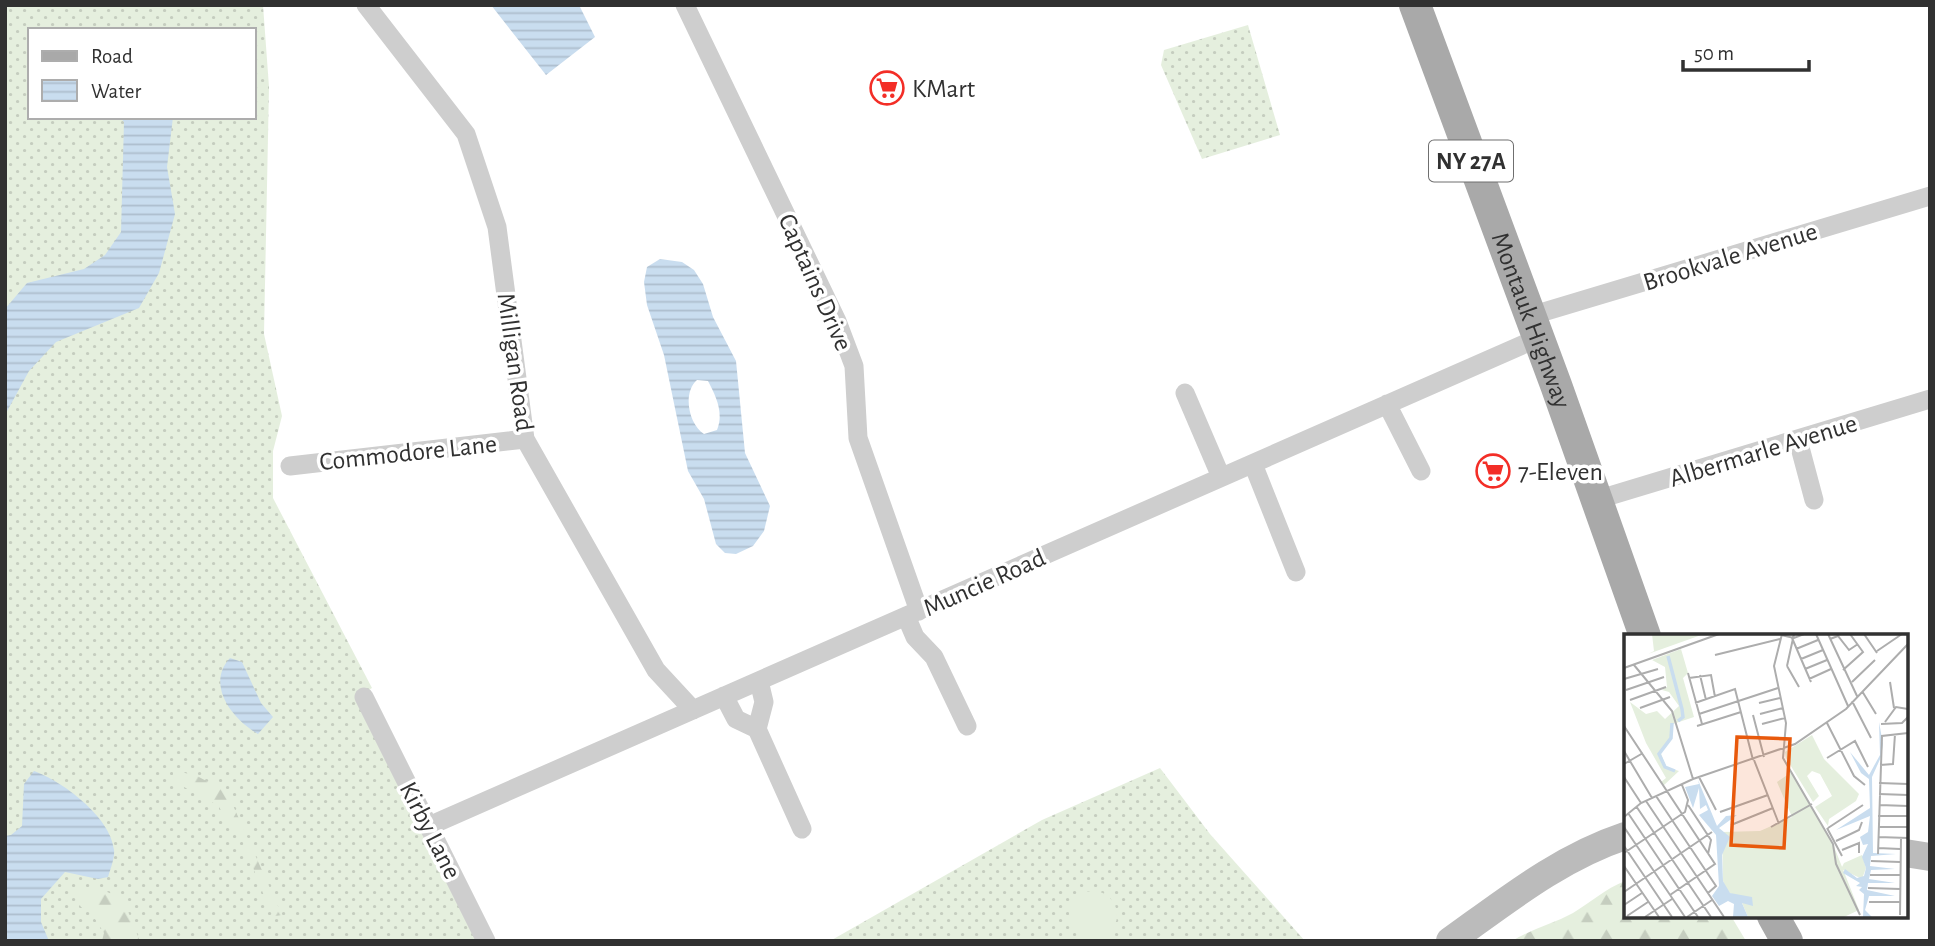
<svg xmlns="http://www.w3.org/2000/svg" width="1935" height="946" viewBox="0 0 1935 946" font-family="'Alegreya Sans',sans-serif">
<style>
.grass{fill:url(#grass-dots);fill-rule:evenodd}
.forest{fill:url(#forest-firs)}
.park{fill:#e5efde}
.water{fill:url(#water-rules);fill-rule:evenodd}
.lines{fill:none;stroke-linecap:round;stroke-linejoin:round}
.street{stroke:#cecece;stroke-width:19}
.secondary{stroke:#bbb;stroke-width:28}
.primary{stroke:#a9a9a9;stroke-width:32}
.labels{text-anchor:middle;stroke-width:7;stroke-linejoin:round;paint-order:stroke}
.shield{fill:#fff;stroke:#6f6f6f;stroke-width:2}
.shield-label{font-size:24px;font-weight:bold;fill:#313131}
.poi-label{font-size:26px;fill:#313131;stroke:#fff;text-anchor:start}
.street-label{font-size:26px;fill:#313131;stroke:#fff}
.inset-river{fill:none;stroke:#c9ddef;stroke-width:3.5}
.inset-road{fill:none;stroke:#adadad;stroke-width:2}
.view{fill:#e8590c;fill-opacity:0.15;stroke:#e8590c;stroke-width:3.5}
.inset-edge{fill:none;stroke:#313131;stroke-width:3.5}
</style>
<defs>
<pattern id="grass-dots" width="8" height="8" patternUnits="userSpaceOnUse" patternTransform="scale(1.75)"><rect width="8" height="8" fill="#e5efde"/><path d="M2 2h.1M6 6h.1" fill="none" stroke="#c5cdbf" stroke-width="1.8" stroke-linecap="round"/></pattern>
<pattern id="forest-firs" width="22" height="20" patternUnits="userSpaceOnUse" patternTransform="scale(1.75)"><rect width="22" height="20" fill="#e5efde"/><path d="M5 1l3.5 6h-7zM16 11l3.5 6h-7z" fill="#c5cdbf"/></pattern>
<pattern id="water-rules" width="6" height="5" patternUnits="userSpaceOnUse" patternTransform="scale(1.75)"><rect width="6" height="5" fill="#c9ddef"/><path d="M0 2.5h6" fill="none" stroke="#adbecd"/></pattern>
</defs>
<rect width="100%" height="100%" fill="#fff"/>
<path class="grass" d="M5 5H263L269 87 264 334 282 416 273 451V498L372 688 363 693 486 941H5ZM30 30H254V117H30Z
M1248 25 1280 135 1202 159 1161 65 1164 50Z
M1160 768 1210 834 1305 941H830L1042 820Z"/>
<path class="forest" d="M173 770 197 776 227 792 282 915 275 916 270 911 241 837 227 826 219 806 173 781Z
M1625 881V916H1731L1746 941H1512C1531 929 1553 924 1573 913 1591 902 1605 889 1625 881Z
M97 889C128 895 129 916 140 941H102L104 933 90 911 81 907 74 896 76 890Z"/>
<path class="park" d="M1069 915a24 24 0 1 1 48 0a24 24 0 1 1-48 0Z"/>
<path class="water" d="M491 5H579L595 37 546 75Z
M120 117H173L167 167 175 214 159 273 139 308 56 342 29 371 5 415V309L27 283 84 269 105 255 121 232 124 122Z
M660 259 682 262 694 270 703 284 713 317 736 361 745 453 770 506 764 531 753 546 736 554 725 553 716 544 704 499 688 471 664 355 647 305 644 282 647 267ZM697 380 708 381C716 396 724 413 717 430L704 434C689 425 682 393 697 380Z
M230 658 242 662 261 703 273 717 258 734C233 720 205 685 230 658Z
M34 771C62 781 111 817 114 850 115 858 110 870 108 877L98 879 65 872 41 899V922L49 941H5V836L11 835 22 826 24 784Z"/>
<g class="lines">
<path class="street" d="M366 5 466 134 497 227 525 439 656 670 693 710
M685 5 837 321 854 366 858 438 919 611
M1530 316 1930 196
M1185 393 1221 477
M1387 404 1421 471
M1798 440 1814 500
M1253 464 1296 572
M290 466 525 439
M1596 500 1930 399
M906 616 915 637 934 657 967 726
M724 696 736 719 757 729 802 829
M364 697 486 941
M757 729 764 702 759 681
M429 826 1538 338"/>
<path class="secondary" d="M1905 853 1930 857
M1450 941C1506 901 1559 858 1625 836"/>
<g class="primary">
<path id="s1" d="M1415 5 1556 385 1645 636"/>
<path d="M1773 916 1787 941"/>
</g>
</g>
<defs>
<symbol id="supermarket-ring" viewBox="-11 -11 22 22"><circle r="9.5" fill="#fff" stroke="#f32e27" stroke-width="1.5"/><path d="M-6-5.5h2.5l.6 2H6L4.5 2H-2.5L-4.4-4H-6ZM-1.5 3.2a1.3 1.3 0 1 0 .1 0ZM3 3.2a1.3 1.3 0 1 0 .1 0Z" fill="#f32e27"/></symbol>
</defs>
<g fill-rule="evenodd">
<use href="#supermarket-ring" x="868" y="69" width="38" height="38"/>
<use href="#supermarket-ring" x="1474" y="452" width="38" height="38"/>
</g>
<g class="labels">
<rect class="shield" x="1429" y="140.5" width="84" height="41" rx="5"/>
<g class="shield-label">
<text x="1471" y="169">NY 27A</text>
</g>
<g class="poi-label">
<text x="912" y="97">KMart</text>
<text x="1518" y="480">7-Eleven</text>
</g>
<g class="street-label">
<text transform="translate(1730 256) rotate(-17)" y="9">Brookvale Avenue</text>
<text transform="translate(816 282) rotate(66)" y="9">Captains Drive</text>
<text dy="9" stroke="none"><textPath href="#s1" startOffset="336">Montauk Highway</textPath></text>
<text transform="translate(516 362) rotate(82)" y="9">Milligan Road</text>
<text transform="translate(1763 450) rotate(-17)" y="9">Albermarle Avenue</text>
<text transform="translate(408 452) rotate(-6)" y="9">Commodore Lane</text>
<text transform="translate(984 582) rotate(-24)" y="9">Muncie Road</text>
<text transform="translate(431 830) rotate(63)" y="9">Kirby Lane</text>
</g>
</g>
<g transform="translate(1624 634)">
<rect width="284" height="284" fill="#fff"/>
<path d="M168 138 209 210 235 276 220 283H124L116 264 104 258 99 247 98 198 136 197 168 183 153 148Z" fill="#e5efde"/>
<path d="M28 0H80L24 20 30 17ZM57 15 64 39 59 44 70 83 49 90 48 104 36 117 42 133 55 137 39 152 37 148 42 144 22 109 6 68 22 80 33 77 41 85 55 72 45 58 38 56 43 53 41 33 28 26ZM188 101 200 125 235 160 232 167 205 185 204 192 191 173 208 162 196 140 188 137 183 142 195 162 189 168 162 124 161 118Z" fill="#e5efde"/>
<path d="M238 221 242 234 238 245 217 235 220 229Z" fill="#e5efde"/>
<path d="M255 88 259 110 257 123 248 143 249 219 272 220 247 222 246 232 271 235 247 236 245 245 271 249H244L243 256 271 262H245L241 276 248 283H239L240 260 235 256 238 253 232 252 236 249 219 239 221 235 233 244 240 242 242 234 238 223 244 210 239 211 236 203 244 198 246 182 212 196 246 174 245 145 237 139 226 118 245 141 256 121ZM74 146 93 192 102 182 113 181 95 194 106 203 98 221 99 247 106 259 128 263 129 272 118 269 124 283H109L110 270 104 267 95 272 88 262 95 252 92 201 75 181 84 176 82 171 76 175 75 154 69 174 61 153 75 150Z" fill="#c9ddef"/>
<path class="inset-river" d="M44 22 58 75 59 83 54 87M48 89 47 104 35 120 41 133 51 137"/>
<path class="inset-road" d="M158 0 150 32 162 89 159 124 209 210 212 230 236 281M192 0 224 72M204 0 233 62M240 0 253 19M157 1 170 4 180 0M168 4 187 48M206 5 214 2 225 16 234 10M172 15 194 6M253 17 278 0M91 21 156 5M177 25 199 16M10 31 48 77 69 145M163 32 170 0M163 32 175 53M0 34 95 0M181 35 203 26M219 36 239 18 226 0M64 39 78 90M76 41 82 66M65 44 87 41 91 63M0 45 34 35M185 45 207 35M228 48 251 26M266 48 270 74M2 56 40 43M238 57 252 80M6 66 42 53M228 67 247 104M71 69 111 55 129 126M135 69 156 64M16 74 46 63M75 80 154 54M136 80 159 74M129 81 140 123M261 88 272 73 284 75M203 89 230 142 241 151M138 90 161 84M257 90 278 89 284 83M0 92 91 230 46 261M73 92 117 78M0 117 28 164M203 124 231 107 244 133M130 126 155 190M0 130 19 119M256 131 269 130 271 100M0 143 17 169M75 143 92 176M255 149 284 150M255 160 284 161M32 162 92 252 84 259M22 167 100 283M64 171 87 206 84 220M255 171 284 172M12 172 87 283M96 178 144 161M4 179 74 283M254 182H284M0 183 17 169 69 145 171 110 222 75 284 10M107 191 149 174M0 193 61 283M147 193 188 170M254 193H284M203 194 218 222M204 194 239 171M254 203 284 204M212 207 235 196 238 188M0 212 48 283M254 214 276 215M218 216 235 209V219M0 219 61 178 64 166 58 151M254 220 258 102 284 99M247 227 276 228M0 232 35 283M246 241H276M244 254 276 255M0 258 88 198M245 268H276M0 271 18 259M276 281 277 204M3 282 24 268M21 283 48 265M63 283 88 266"/>
<path class="view" d="M113 103 166 105 160 214 107 211Z"/>
<rect width="284" height="284" class="inset-edge"/>
</g>
<rect width="1935" height="946" fill="none" stroke="#313131" stroke-width="14"/>
<rect x="28" y="28" width="228" height="91" fill="#ffffff" stroke="#adadad" stroke-width="2"/>
<rect x="42" y="51" width="35" height="10" fill="#a9a9a9" stroke="#adadad" stroke-width="2"/>
<text x="91" y="63" font-size="21" fill="#313131">Road</text>
<rect x="42" y="80" width="35" height="21" fill="url(#water-rules)" stroke="#adadad" stroke-width="2"/>
<text x="91" y="98" font-size="21" fill="#313131">Water</text>
<path d="M1683 60v10h126v-10" fill="none" stroke="#313131" stroke-width="3.5"/>
<text x="1694" y="60" font-size="21" fill="#313131" stroke="#ffffff" stroke-width="5" paint-order="stroke">50 m</text>
</svg>
